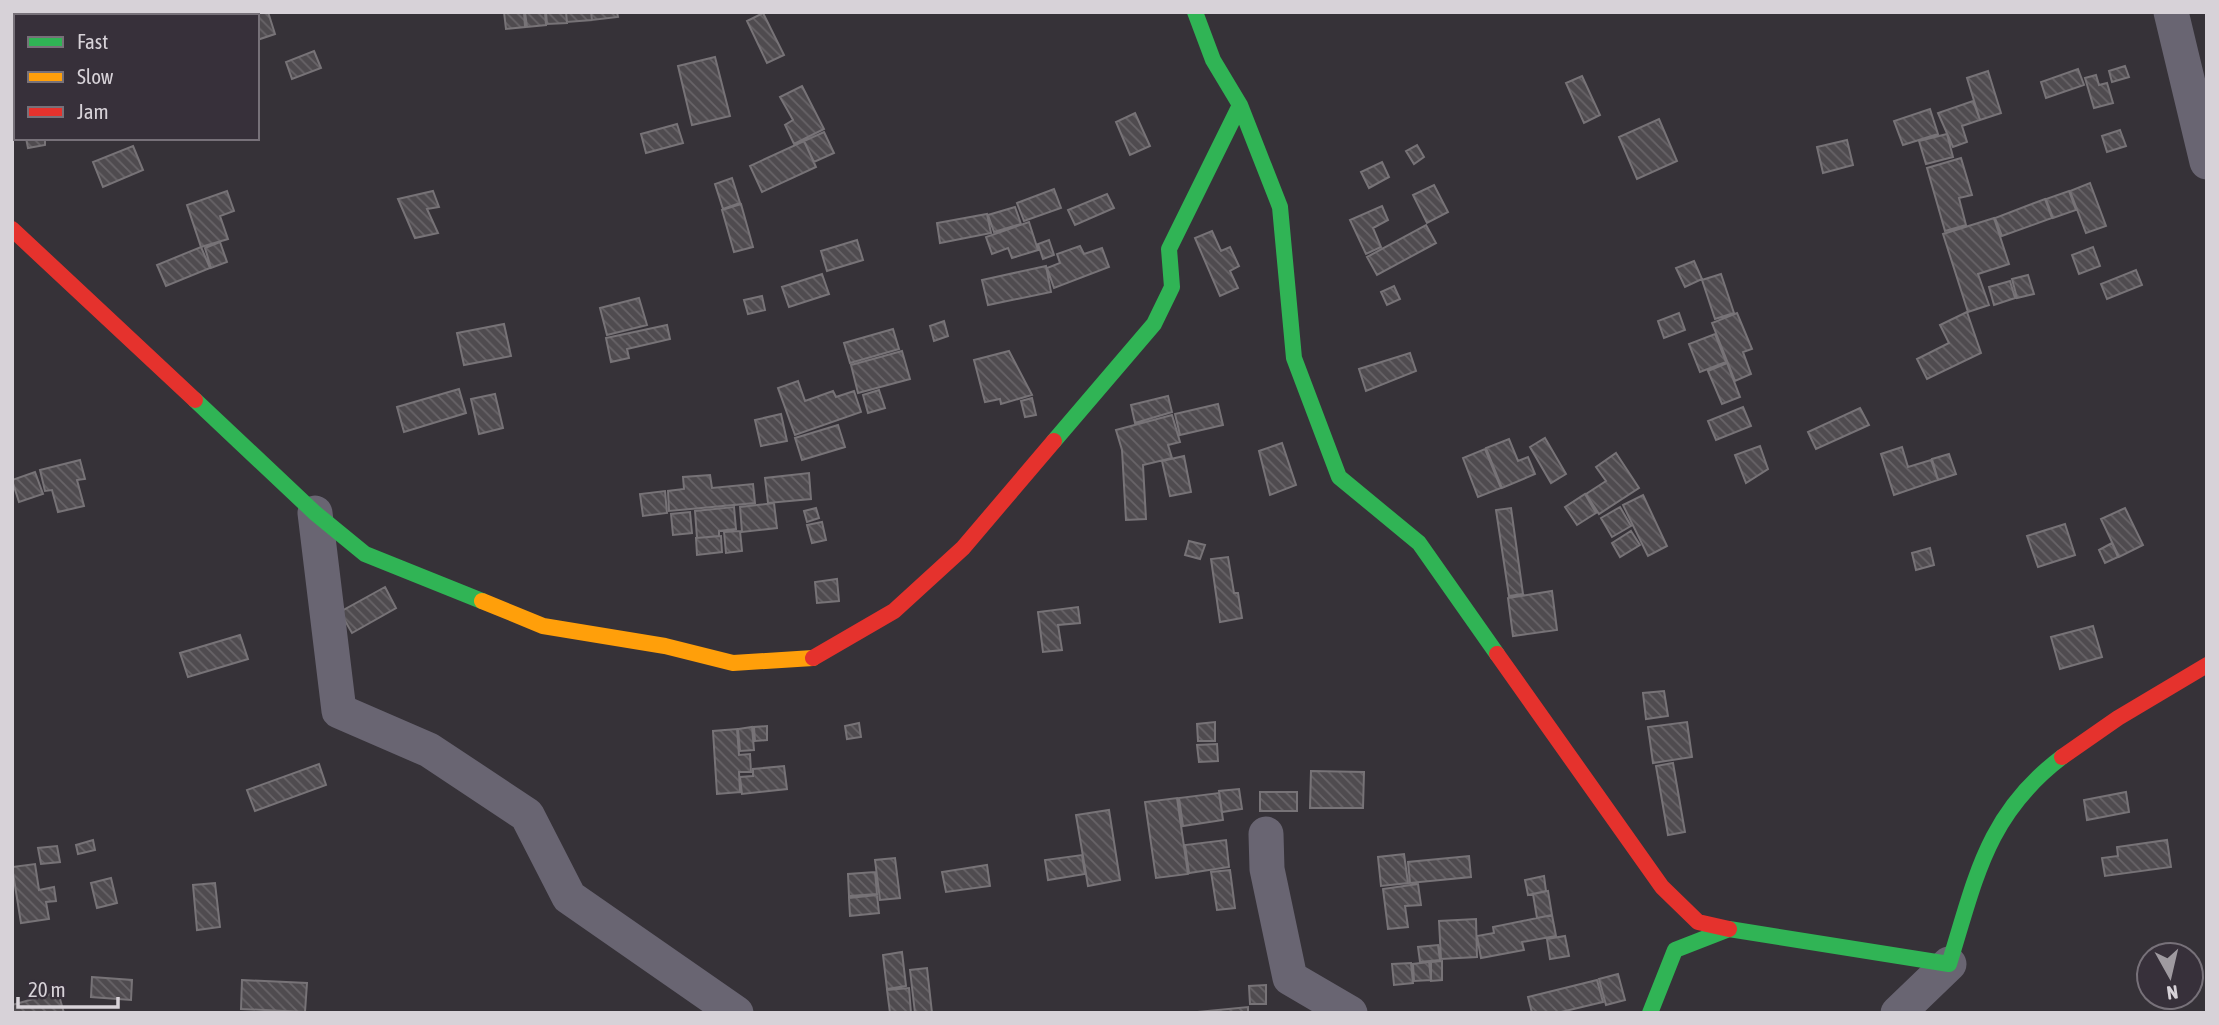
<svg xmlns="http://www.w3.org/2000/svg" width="2219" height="1025" viewBox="0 0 2219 1025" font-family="'Asap Condensed',sans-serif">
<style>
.building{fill:url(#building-back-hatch);stroke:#777377;stroke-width:2}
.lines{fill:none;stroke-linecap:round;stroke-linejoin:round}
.street{stroke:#696572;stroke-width:35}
.fast{stroke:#30b455;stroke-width:16}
.slow{stroke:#ff9f0a;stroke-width:16}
.jam{stroke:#e5322d;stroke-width:16}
</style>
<defs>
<pattern id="building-back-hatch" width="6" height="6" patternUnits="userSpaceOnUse" patternTransform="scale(1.75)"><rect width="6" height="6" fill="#4f4b4f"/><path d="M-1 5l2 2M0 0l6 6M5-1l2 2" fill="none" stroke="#686468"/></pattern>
</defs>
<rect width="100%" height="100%" fill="#363238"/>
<path class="building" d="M54 12H106L98 16H45Z
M198 12H243L244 16H200Z
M245 12H268L275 34 257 40V16H246Z
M504 12H524L525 27 506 29Z
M525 12H545L546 25 527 27Z
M546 12H566L567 23 547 24Z
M566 12H591L592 20 567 22Z
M591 12H617L618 17 592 20Z
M763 13 784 55 767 63 747 21Z
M12 23H16V63L12 64Z
M314 51 321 68 292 79 286 62Z
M715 57 730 116 692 125 678 66Z
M2125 66 2129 77 2112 82 2109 71Z
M2078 69 2084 85 2046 98 2041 82Z
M1988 71 2001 113 1980 120 1967 78Z
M2096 75 2099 85 2107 83 2113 103 2094 108 2085 78Z
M1582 76 1600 115 1584 123 1566 83Z
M802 86 824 129 794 144 785 125 793 120 780 97Z
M1973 101 1980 120 1962 126 1967 142 1953 147 1938 113Z
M1930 109 1938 134 1903 145 1894 121Z
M1135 113 1150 146 1130 155 1116 122Z
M1659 119 1677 161 1637 179 1619 137Z
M677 124 683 143 646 153 641 134Z
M2120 130 2126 146 2107 152 2102 136Z
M824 132 834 153 814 162 804 141Z
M1947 134 1953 157 1926 164 1919 141Z
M26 138H45V145L28 148Z
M1847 140 1853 165 1823 173 1817 147Z
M804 141 816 167 762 192 750 166Z
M1417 145 1424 157 1414 164 1406 151Z
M133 146 143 170 103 187 93 162Z
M1961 158 1972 195 1959 198 1966 225 1945 231 1927 168Z
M1382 162 1389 177 1369 188 1361 172Z
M732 178 740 203 723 209 715 184Z
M2090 183 2106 226 2086 233 2070 191Z
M1434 185 1448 212 1427 223 1413 195Z
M1054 189 1061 208 1024 221 1017 203Z
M227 191 234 211 220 216 228 239 201 247 187 205Z
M433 191 439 207 427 209 438 233 415 238 398 199Z
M2069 191 2076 210 2053 218 2046 199Z
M1107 194 1114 208 1075 225 1068 210Z
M2045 199 2052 218 2002 236 1995 218Z
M741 204 753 247 734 252 722 210Z
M1382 206 1388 220 1373 228 1381 247 1366 254 1350 220Z
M1015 207 1021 224 994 232 988 215Z
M987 214 991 233 940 243 937 223Z
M1994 218 2009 264 1978 274 1989 305 1968 312 1943 234Z
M1029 222 1038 250 1012 258 1008 248 992 254 986 237Z
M1426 225 1436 243 1377 275 1367 257Z
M1212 231 1221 251 1230 247 1239 266 1230 271 1238 288 1220 296 1195 238Z
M857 240 863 260 827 271 821 251Z
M1049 240 1054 255 1043 259 1038 244Z
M220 242 227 262 211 268 205 248Z
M1080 246 1084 254 1102 248 1109 267 1054 288 1047 268 1060 263 1057 254Z
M201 247 210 268 166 286 157 265Z
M2093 247 2100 266 2079 274 2072 255Z
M1694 261 1702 279 1685 287 1676 268Z
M1046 266 1051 292 988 305 982 280Z
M2136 270 2142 285 2107 299 2101 284Z
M822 274 829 294 789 307 782 287Z
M1721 274 1734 313 1715 319 1702 280Z
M2028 275 2034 294 2017 298 2012 279Z
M2010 281 2015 298 1994 305 1989 287Z
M1394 286 1400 299 1387 305 1381 292Z
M762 296 765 310 748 314 744 300Z
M639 298 647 325 607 335 600 308Z
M1967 312 1981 353 1927 379 1917 359 1949 343 1940 325Z
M1679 313 1685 330 1664 338 1658 321Z
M1737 313 1752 349 1743 352 1751 374 1735 381 1712 323Z
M944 321 948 336 934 341 930 326Z
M504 324 511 356 464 365 457 333Z
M667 325 670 339 627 349 629 358 611 362 606 338Z
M893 329 899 349 850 363 844 343Z
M1715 334 1726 362 1700 372 1689 344Z
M902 351 910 379 858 393 851 365Z
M1009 351 1032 395 1001 404 1000 399 985 402 974 360Z
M1410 353 1416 371 1366 391 1359 369Z
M1727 363 1740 397 1722 404 1708 371Z
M798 381 805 401 833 391 836 397 854 391 861 412 795 435 778 388Z
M459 389 466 413 404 432 397 407Z
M879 390 885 408 868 413 863 395Z
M495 394 503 428 479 434 471 399Z
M1168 396 1172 412 1135 423 1131 405Z
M1032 398 1036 415 1025 417 1021 401Z
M1218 404 1223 425 1180 435 1175 414Z
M1743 407 1751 426 1716 440 1708 421Z
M1860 408 1869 425 1816 449 1808 432Z
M781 414 787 441 761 446 755 420Z
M1172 415 1180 442 1168 445 1172 458 1143 465 1146 519 1126 520 1122 450 1116 430Z
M838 425 845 447 802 460 795 438Z
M1545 438 1566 474 1551 483 1530 447Z
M1509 439 1518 461 1528 457 1535 474 1502 488 1486 448Z
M1282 443 1296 485 1270 495 1259 451Z
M1760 446 1768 469 1746 483 1735 455Z
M1902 447 1908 467 1931 460 1938 480 1894 495 1881 454Z
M1485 449 1501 488 1478 497 1463 458Z
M1616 453 1639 488 1599 514 1586 494 1606 481 1596 467Z
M1949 454 1956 474 1938 480 1932 459Z
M1184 456 1191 492 1170 496 1162 461Z
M80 460 85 479 77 480 84 506 58 512 52 490 45 491 40 470Z
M35 472 43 494 19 502 12 480Z
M809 473 811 499 768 503 765 478Z
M710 475 712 488 753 484 755 503 669 511 668 491 684 489 683 477Z
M665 491 667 513 643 516 640 494Z
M1585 494 1596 513 1577 525 1565 507Z
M1643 495 1667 546 1648 556 1623 505Z
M774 503 777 528 742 532 740 507Z
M734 507 736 529 719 531V536L697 538 695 511Z
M1620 507 1631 526 1612 537 1601 518Z
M816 508 819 518 807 522 804 511Z
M1511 508 1523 594 1509 596 1496 510Z
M2125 508 2143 545 2119 557 2101 519Z
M690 512 692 533 673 535 671 514Z
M822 522 826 540 812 543 807 525Z
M2065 524 2075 555 2038 567 2027 536Z
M740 531 742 551 726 553 724 532Z
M1631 531 1640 545 1620 557 1612 543Z
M721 536 722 552 697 555 696 538Z
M1189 541 1205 545 1200 559 1185 555Z
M2112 543 2118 557 2105 563 2099 550Z
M1930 548 1934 565 1916 570 1912 553Z
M1228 557 1234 593H1238L1242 618 1220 622 1211 559Z
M837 579 839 601 817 603 815 582Z
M385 587 396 608 352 633 340 612Z
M1552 591 1557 630 1513 636 1508 598Z
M1078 607 1080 623 1058 625 1062 650 1043 652 1038 612Z
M2093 626 2102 657 2060 669 2051 637Z
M240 635 248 659 188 677 180 653Z
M1664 691 1668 716 1646 719 1643 693Z
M1215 722V741H1198L1197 724Z
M1687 722 1692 757 1653 763 1648 727Z
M859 723 861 737 847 739 845 726Z
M767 726V740L755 741 754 727Z
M752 727 754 750 740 751 738 729Z
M737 729 739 755 750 754 751 772H739L740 792 717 794 713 731Z
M1217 744 1218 761 1199 762 1197 745Z
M1673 763 1685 832 1668 835 1656 766Z
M319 764 326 785 255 811 247 790Z
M784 766 787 789 742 794 740 777 753 776V769Z
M1311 771 1364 772 1363 808H1310Z
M1239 789 1242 809 1222 812 1219 791Z
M1260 792H1297V811H1260Z
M2126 792 2129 812 2087 820 2084 800Z
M1219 793 1223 820 1183 826 1179 798Z
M1177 798 1188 874 1156 878 1145 802Z
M1109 810 1120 880 1088 886 1076 815Z
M93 840 95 850 78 854 76 845Z
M1226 840 1229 867 1189 873 1185 845Z
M2167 840 2171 867 2105 876 2102 858 2118 856 2117 847Z
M57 846 60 862 41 864 38 848Z
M1404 854 1408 883 1381 886 1378 857Z
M1082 855 1085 874 1048 880 1045 860Z
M1469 856 1471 877 1410 883 1408 862Z
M895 858 900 898 880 900 875 860Z
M35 864 39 890 54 887 56 901 46 902 49 919 21 923 12 867Z
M987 865 990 886 946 892 942 872Z
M1230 870 1235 908 1217 910 1211 872Z
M875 872 877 894 849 896 848 874Z
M1544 876 1546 891 1528 895 1525 880Z
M111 878 117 903 97 908 91 883Z
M215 883 220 927 197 930 193 885Z
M1418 884 1421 905 1405 906 1408 927 1388 929 1383 889Z
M1548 891 1552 915 1537 918 1533 894Z
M877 895 879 913 850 916 849 898Z
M1552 915 1556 936 1522 942 1524 950 1481 958 1477 936 1494 933 1493 927Z
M1476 919 1477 957 1441 959 1439 921Z
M1565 936 1569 956 1550 959 1547 939Z
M1438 945 1440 960 1420 962 1418 947Z
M902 952 906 986 887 989 883 955Z
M1442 961V980L1431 981V962Z
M1429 962 1431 980 1414 981 1413 964Z
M1411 963 1413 983 1394 985 1392 964Z
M927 968 932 1013H915L910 970Z
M1618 974 1625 1000 1606 1005 1599 979Z
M92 977 132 980 131 1000 91 997Z
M242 980 307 983 305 1012 241 1009Z
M1597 980 1603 1002 1557 1013H1532L1528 997Z
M1266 985V1004H1250L1249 986Z
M909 988 911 1013H890L887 990Z
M58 992 64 1013H13L12 1005Z
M1248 1007V1013H1187Z"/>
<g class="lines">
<path class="street" d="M2171 12 2207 162
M315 513 339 711 429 750 527 815 569 897 736 1013
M1266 834 1267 869 1290 978 1350 1013
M1898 1013 1949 964"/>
<path class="fast" d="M1195 12 1213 60 1240 105 1280 207 1294 358 1339 477 1419 543 1497 654
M195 400 315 513 365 554 482 601
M1054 441 1154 324 1172 287 1169 249 1240 105
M1650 1013 1675 950 1729 929 1949 964C1976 878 1986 815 2062 757"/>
<path class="slow" d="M482 601 543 626 665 646 733 663 813 658"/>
<path class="jam" d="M12 229 195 400
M1497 654 1662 887 1698 922 1729 929
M813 658 894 611 963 548 1054 441
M2062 757 2118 718 2207 665"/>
</g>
<rect width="2219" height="1025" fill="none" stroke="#d7d2d8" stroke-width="28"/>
<rect x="14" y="14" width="245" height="126" fill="#37303a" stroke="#777179" stroke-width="2"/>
<rect x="28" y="37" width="35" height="10" fill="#30b455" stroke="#777179" stroke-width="2"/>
<text x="77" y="49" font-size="21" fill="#d7d2d8">Fast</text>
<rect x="28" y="72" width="35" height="10" fill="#ff9f0a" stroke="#777179" stroke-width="2"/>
<text x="77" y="84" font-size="21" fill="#d7d2d8">Slow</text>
<rect x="28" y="107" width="35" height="10" fill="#e5322d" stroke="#777179" stroke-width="2"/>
<text x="77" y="119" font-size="21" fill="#d7d2d8">Jam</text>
<g transform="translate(2170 976) rotate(172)"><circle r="33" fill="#37303a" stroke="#777179" stroke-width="2"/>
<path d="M0-5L12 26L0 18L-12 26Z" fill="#9f9aa0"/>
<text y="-10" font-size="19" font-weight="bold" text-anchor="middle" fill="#d7d2d8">N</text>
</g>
<path d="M18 997v10h100v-10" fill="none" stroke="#d7d2d8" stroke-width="3.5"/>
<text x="28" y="997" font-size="21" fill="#d7d2d8" stroke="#37303a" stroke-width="5" paint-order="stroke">20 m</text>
</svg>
